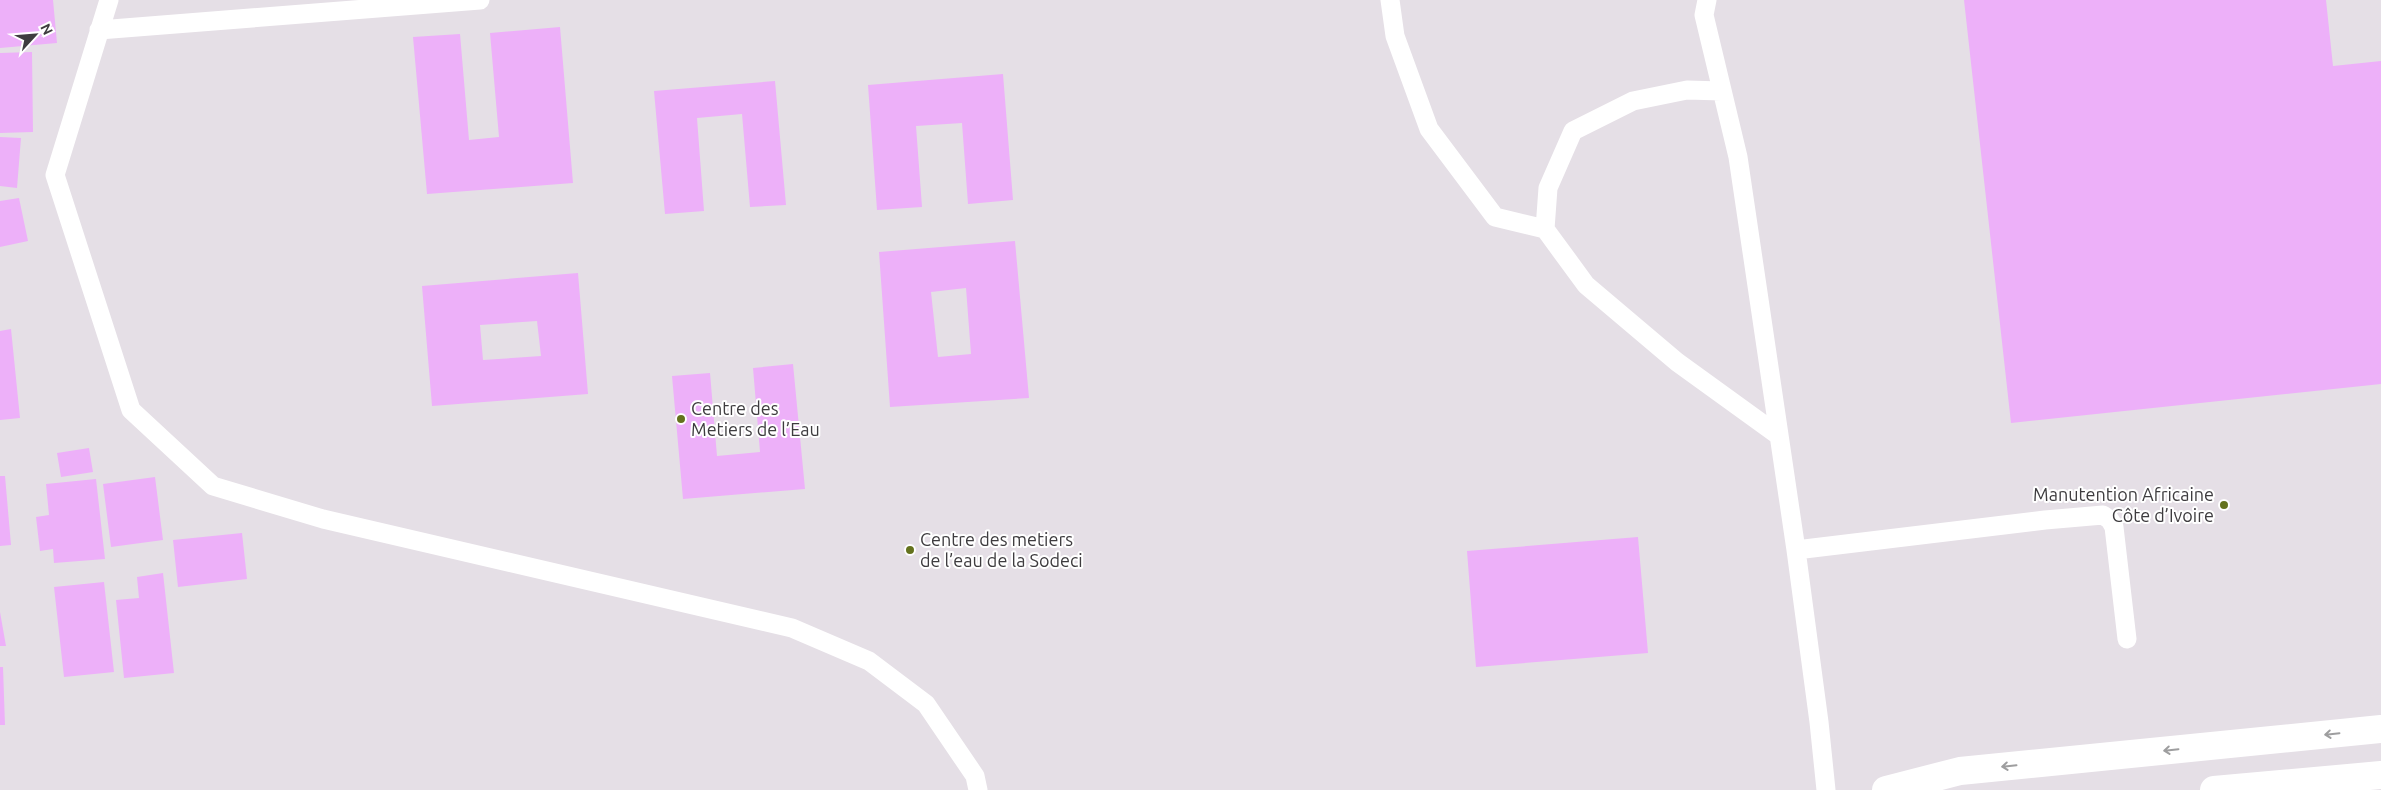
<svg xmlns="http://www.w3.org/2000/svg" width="2381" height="790" viewBox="0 0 2381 790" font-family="Ubuntu,sans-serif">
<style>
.building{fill:#edb0f9;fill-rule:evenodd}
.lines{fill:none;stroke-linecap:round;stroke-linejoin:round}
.lane{stroke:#fff;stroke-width:19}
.secondary{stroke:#fff;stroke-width:28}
.primary{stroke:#fff;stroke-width:28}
.oneway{stroke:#9e9e9f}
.poi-dot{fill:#64721d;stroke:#fff;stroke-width:2}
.labels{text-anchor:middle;stroke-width:4;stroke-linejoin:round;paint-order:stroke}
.poi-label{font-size:18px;fill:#3e3c3f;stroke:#fff;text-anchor:start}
</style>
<rect width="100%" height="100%" fill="#e5dfe6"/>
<path class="building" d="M0 0H53L57 43 0 48Z
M1964 0H2326L2333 66 2381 61V384L2011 423Z
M560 27 573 183 427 194 413 37 460 34 469 140 499 137 490 33Z
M32 52 33 132 0 133V53Z
M1003 74 1013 200 968 204 962 123 916 126 922 207 877 210 868 85Z
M775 81 786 205 750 207 742 114 697 118 704 211 665 214 654 91Z
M0 137 21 138 17 188 0 186Z
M19 198 28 241 0 247V201Z
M1015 241 1029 398 890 407 879 252ZM966 288 971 354 938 357 931 292Z
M578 273 588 394 432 406 422 286ZM537 321 541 356 483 360 480 325Z
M11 329 20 418 0 420V331Z
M793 364 805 489 683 499 672 376 710 373 717 456 760 452 753 368Z
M89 448 93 472 61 477 57 453Z
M0 476H5L11 545 0 546Z
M155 477 163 540 111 547 103 484Z
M96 479 105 559 54 563 53 549 40 551 36 517 49 515 46 484Z
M242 533 247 579 178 587 173 540Z
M1638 537 1648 653 1476 667 1467 551Z
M163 573 174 673 124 678 116 600 139 598 137 577Z
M104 582 114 672 64 677 54 587Z
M0 612 6 646H0Z
M0 667H3L5 725H0Z"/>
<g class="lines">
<path class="lane" d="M109 0 55 175 131 410 213 486 323 519 792 628 869 661 926 704 975 776 978 790
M1390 0 1395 36 1429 129 1495 217 1545 229
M1707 0 1704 15 1738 157 1796 550 1819 722 1826 790
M99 30 480 0
M1722 91 1687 90 1633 101 1573 131 1548 188 1545 229 1586 285 1677 362 1778 435
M1796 550 2045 520 2103 515 2110 520 2114 527 2127 639"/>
<path class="secondary" d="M1886 790 1960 771 2381 729"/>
<path class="primary" d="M2214 790 2381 775"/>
</g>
<defs><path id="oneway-shaft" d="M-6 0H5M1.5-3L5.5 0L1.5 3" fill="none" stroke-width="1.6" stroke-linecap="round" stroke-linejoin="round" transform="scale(1.25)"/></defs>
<g class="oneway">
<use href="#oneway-shaft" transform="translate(2332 734) rotate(174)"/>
<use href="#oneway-shaft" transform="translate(2171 750) rotate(174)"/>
<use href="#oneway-shaft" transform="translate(2009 766) rotate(174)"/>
</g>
<g class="poi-dot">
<circle cx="681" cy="419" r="5"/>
<circle cx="2224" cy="505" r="5"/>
<circle cx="910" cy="550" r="5"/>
</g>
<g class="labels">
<g class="poi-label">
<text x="691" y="415">Centre des<tspan x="691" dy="21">Metiers de l’Eau</tspan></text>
<text x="2214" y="501" text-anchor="end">Manutention Africaine<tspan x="2214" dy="21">Côte d’Ivoire</tspan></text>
<text x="920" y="546">Centre des metiers<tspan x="920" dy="21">de l’eau de la Sodeci</tspan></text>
</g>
</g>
<g transform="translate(35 35) rotate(64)" stroke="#ffffff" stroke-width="4" paint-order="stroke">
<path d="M0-4L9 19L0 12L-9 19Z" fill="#3e3c3f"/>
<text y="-8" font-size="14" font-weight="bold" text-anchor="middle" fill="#3e3c3f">N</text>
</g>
</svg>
